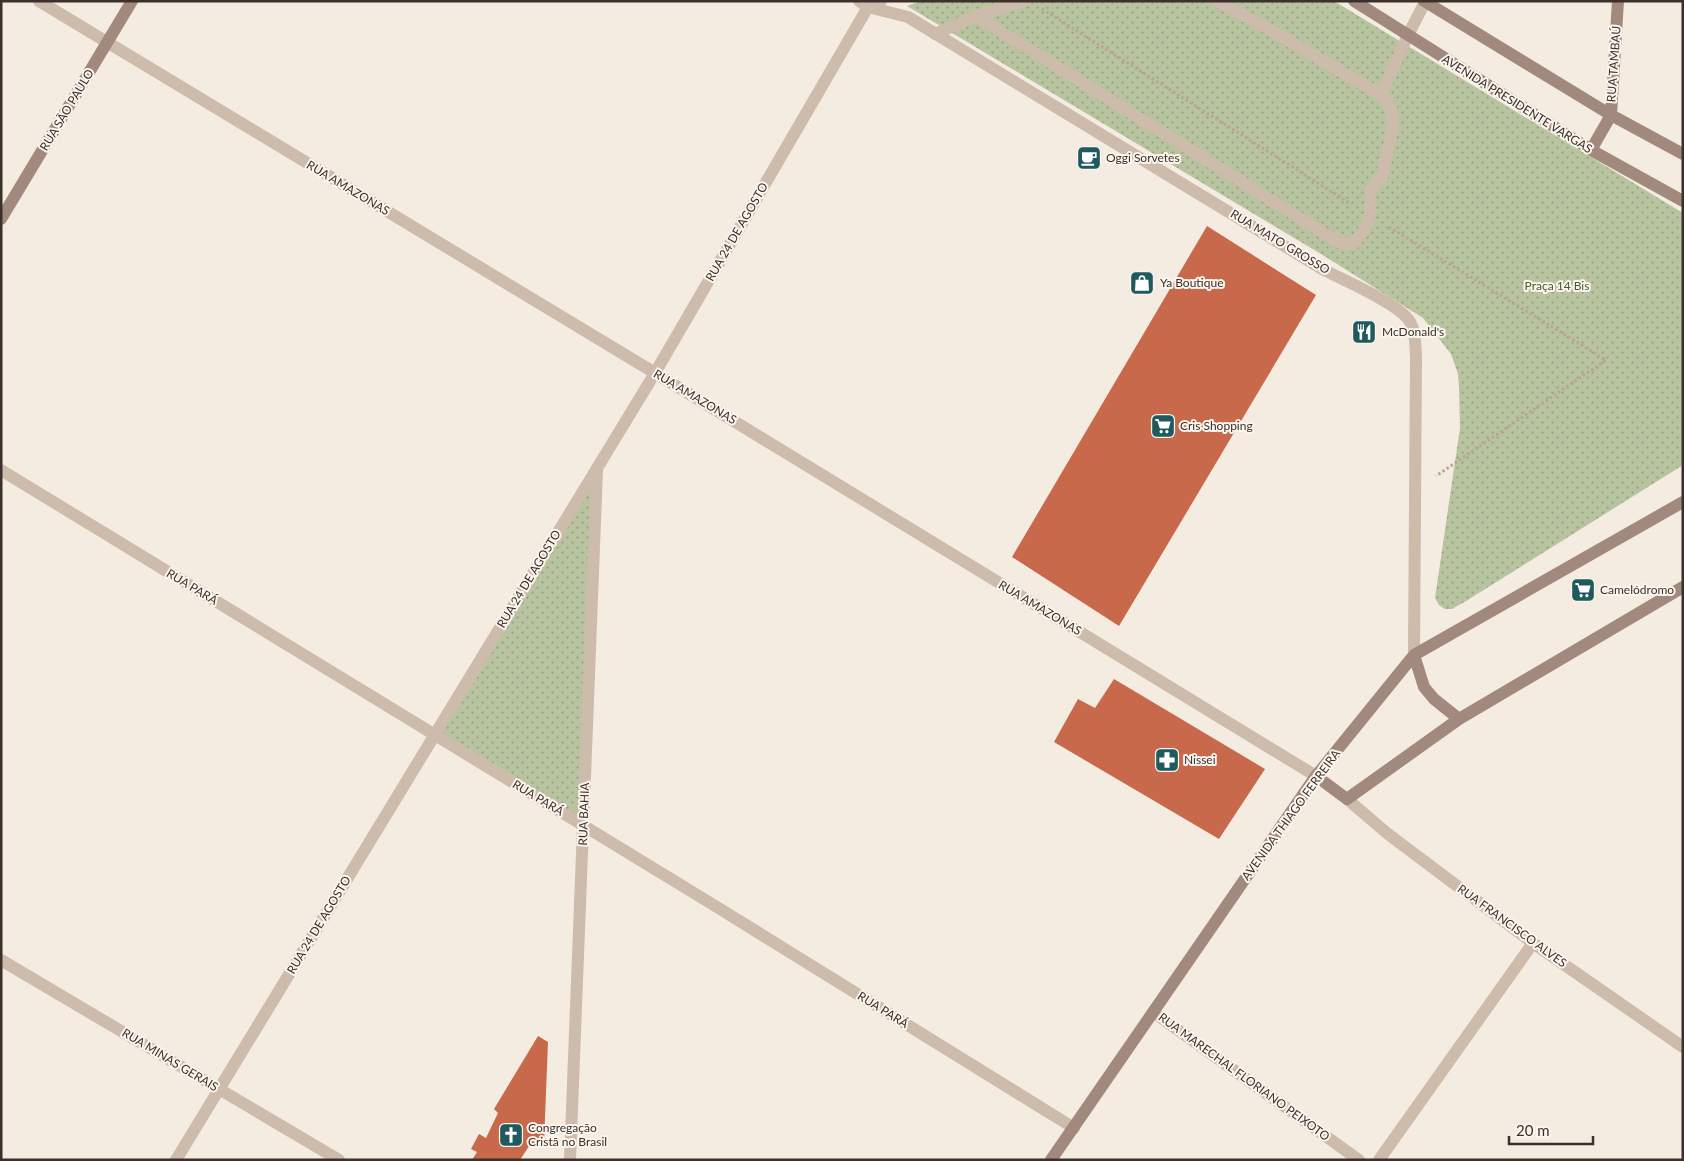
<svg xmlns="http://www.w3.org/2000/svg" width="1684" height="1161" viewBox="0 0 1684 1161" font-family="Lato,sans-serif">
<style>
.green{fill:url(#green-dots)}
.building{fill:#c8694b}
.lines{fill:none;stroke-linecap:round;stroke-linejoin:round}
.path{stroke:#b9a596;stroke-width:3;stroke-dasharray:2.5 2.5;stroke-linecap:butt}
.lane{stroke:#cdbbac;stroke-width:12}
.street{stroke:#cdbbac;stroke-width:12}
.secondary{stroke:#a18a7d;stroke-width:12}
.labels{text-anchor:middle;stroke-width:4;stroke-linejoin:round;paint-order:stroke}
.street-label{font-size:12px;fill:#3b302b;stroke:#fbf5ee}
.poi-label{font-size:12px;fill:#3b302b;stroke:#fbf5ee;text-anchor:start}
.park-label{font-size:12px;fill:#4a5a2e;stroke:#fbf5ee}
</style>
<defs>
<pattern id="green-dots" width="8" height="8" patternUnits="userSpaceOnUse" patternTransform="scale(1.25)"><rect width="8" height="8" fill="#b8c4a0"/><path d="M2 2h.1M6 6h.1" fill="none" stroke="#97a083" stroke-width="1.8" stroke-linecap="round"/></pattern>
</defs>
<rect width="100%" height="100%" fill="#f4ebe1"/>
<path class="green" d="M921 1H1334L1683 213V465L1466 601 1452 609H1445L1439 605 1435 598 1460 428 1459 388 1458 374 1451 354 1423 318 1321 254 907 6Z
M597 468 583 826 435 735Z"/>
<path class="building" d="M1207 226 1316 295 1119 626 1012 557Z
M1114 679 1265 769 1219 839 1054 742 1078 699 1095 708Z
M538 1036 548 1042 544 1143H531L520 1160H472L477 1152 471 1149 479 1134 486 1138 498 1113 494 1109Z"/>
<g class="lines">
<path class="path" d="M1042 9 1351 204
M1389 227 1606 360 1436 476"/>
<path class="lane" d="M976 16 1338 242 1353 244C1371 225 1372 215 1370 190L1382 177 1393 127 1392 110 1381 95 1274 32 1217 1
M935 34 976 16 1024 1
M1381 95 1408 35 1425 2"/>
<path class="street" d="M39 1 655 373 1316 776
M859 1 868 7 908 17 1324 270C1344 280 1396 303 1408 319 1416 329 1415 344 1416 356L1414 655
M1 470 712 904 1074 1128
M1347 799 1388 834 1533 943 1683 1047
M1 960 339 1160
M1153 1012 1359 1160
M176 1160 655 373 868 7 881 1
M570 1160 597 470
M1379 1160 1533 943"/>
<path class="secondary" d="M1354 1 1591 150 1683 201
M1424 1 1611 115 1683 154
M1591 150 1611 115 1618 1
M1 219 132 1
M1414 655 1424 687 1434 699 1459 719
M1316 776 1347 799 1459 719 1683 587
M1051 1160 1316 776 1414 655 1683 502"/>
</g>
<defs>
<symbol id="cafe-square" viewBox="-11 -11 22 22"><rect x="-9" y="-9" width="18" height="18" rx="4" fill="#1f5a5e" stroke="#fbf5ee"/><path d="M-5.5-4.5H6V0H3Q3 3.5 0 3.5H-2.5Q-5.5 3.5-5.5 0ZM3-3.2v2h1.7v-2ZM-6 4.5H4V6H-6Z" fill="#fff"/></symbol>
<symbol id="shop-square" viewBox="-11 -11 22 22"><rect x="-9" y="-9" width="18" height="18" rx="4" fill="#1f5a5e" stroke="#fbf5ee"/><path d="M-5-2.5h2.3a2.7 3.5 0 0 1 5.4 0H5L5.5 6h-11ZM-1.5-2.5h3a1.5 2.3 0 0 0-3 0Z" fill="#fff"/></symbol>
<symbol id="restaurant-square" viewBox="-11 -11 22 22"><rect x="-9" y="-9" width="18" height="18" rx="4" fill="#1f5a5e" stroke="#fbf5ee"/><path d="M-5-6h1v4h1v-4h1v4h1v-4h1v5L-1.5 .5V6h-2V.5L-5-1ZM5-6V6H3V1.5H1.5Q1.5-4 5-6Z" fill="#fff"/></symbol>
<symbol id="supermarket-square" viewBox="-11 -11 22 22"><rect x="-9" y="-9" width="18" height="18" rx="4" fill="#1f5a5e" stroke="#fbf5ee"/><path d="M-6-5.5h2.5l.6 2H6L4.5 2H-2.5L-4.4-4H-6ZM-1.5 3.2a1.3 1.3 0 1 0 .1 0ZM3 3.2a1.3 1.3 0 1 0 .1 0Z" fill="#fff"/></symbol>
<symbol id="pharmacy-square" viewBox="-11 -11 22 22"><rect x="-9" y="-9" width="18" height="18" rx="4" fill="#1f5a5e" stroke="#fbf5ee"/><path d="M-2-6h4v4h4v4h-4v4h-4v-4h-4v-4h4Z" fill="#fff"/></symbol>
<symbol id="church-square" viewBox="-11 -11 22 22"><rect x="-9" y="-9" width="18" height="18" rx="4" fill="#1f5a5e" stroke="#fbf5ee"/><path d="M-1.2-6h2.4v3.5h3.3v2.4h-3.3V6h-2.4V-.1h-3.3v-2.4h3.3Z" fill="#fff"/></symbol>
</defs>
<g fill-rule="evenodd">
<use href="#cafe-square" x="1075" y="144" width="28" height="28"/>
<use href="#shop-square" x="1128" y="269" width="28" height="28"/>
<use href="#restaurant-square" x="1350" y="318" width="28" height="28"/>
<use href="#supermarket-square" x="1149" y="412" width="28" height="28"/>
<use href="#supermarket-square" x="1569" y="576" width="28" height="28"/>
<use href="#pharmacy-square" x="1153" y="746" width="28" height="28"/>
<use href="#church-square" x="497" y="1121" width="28" height="28"/>
</g>
<g class="labels">
<g class="street-label">
<text transform="translate(1614 64) rotate(-86)" y="4">RUA TAMBAÚ</text>
<text transform="translate(1517 104) rotate(32)" y="4">AVENIDA PRESIDENTE VARGAS</text>
<text transform="translate(67 110) rotate(-59)" y="4">RUA SÃO PAULO</text>
<text transform="translate(348 188) rotate(31)" y="4">RUA AMAZONAS</text>
<text transform="translate(737 232) rotate(-60)" y="4">RUA 24 DE AGOSTO</text>
<text transform="translate(1280 242) rotate(31)" y="4">RUA MATO GROSSO</text>
<text transform="translate(695 397) rotate(31)" y="4">RUA AMAZONAS</text>
<text transform="translate(529 579) rotate(-59)" y="4">RUA 24 DE AGOSTO</text>
<text transform="translate(192 587) rotate(31)" y="4">RUA PARÁ</text>
<text transform="translate(1040 608) rotate(31)" y="4">RUA AMAZONAS</text>
<text transform="translate(538 798) rotate(31)" y="4">RUA PARÁ</text>
<text transform="translate(584 814) rotate(-88)" y="4">RUA BAHIA</text>
<text transform="translate(1291 815) rotate(-54)" y="4">AVENIDA THIAGO FERREIRA</text>
<text transform="translate(319 925) rotate(-59)" y="4">RUA 24 DE AGOSTO</text>
<text transform="translate(1512 926) rotate(36)" y="4">RUA FRANCISCO ALVES</text>
<text transform="translate(883 1010) rotate(32)" y="4">RUA PARÁ</text>
<text transform="translate(170 1060) rotate(31)" y="4">RUA MINAS GERAIS</text>
<text transform="translate(1244 1077) rotate(36)" y="4">RUA MARECHAL FLORIANO PEIXOTO</text>
</g>
<g class="poi-label">
<text x="1106" y="162">Oggi Sorvetes</text>
<text x="1160" y="287">Ya Boutique</text>
<text x="1382" y="336">McDonald's</text>
<text x="1180" y="430">Cris Shopping</text>
<text x="1600" y="594">Camelódromo</text>
<text x="1184" y="764">Nissei</text>
<text x="528" y="1132">Congregação<tspan x="528" dy="14">Cristã no Brasil</tspan></text>
</g>
<g class="park-label">
<text x="1557" y="290">Praça 14 Bis</text>
</g>
</g>
<rect width="1684" height="1161" fill="none" stroke="#3b302b" stroke-width="5"/>
<path d="M1509 1136v8h84v-8" fill="none" stroke="#3b302b" stroke-width="2.5"/>
<text x="1516" y="1136" font-size="15" fill="#3b302b" stroke="#fbf5ee" stroke-width="4" paint-order="stroke">20 m</text>
</svg>
